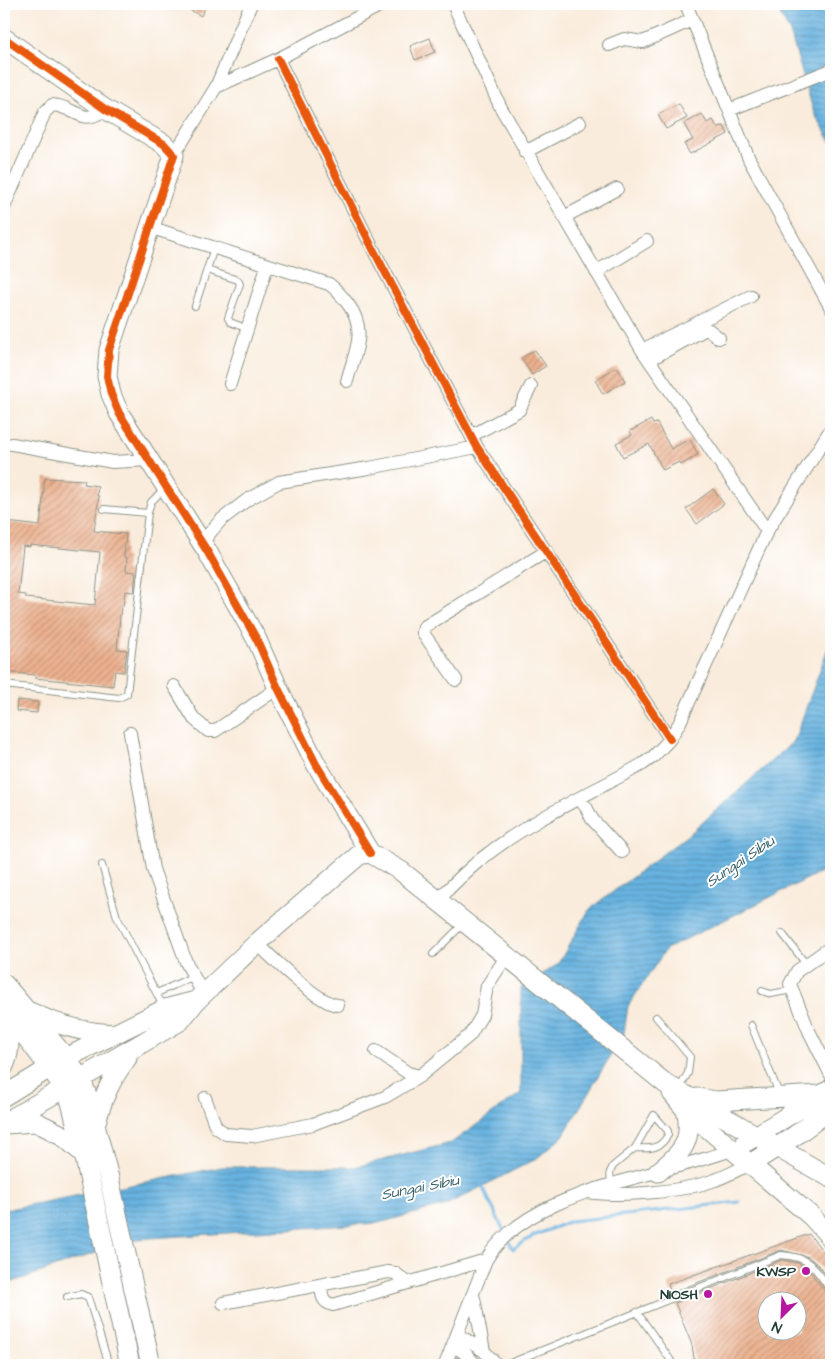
<svg xmlns="http://www.w3.org/2000/svg" width="835" height="1369" viewBox="0 0 835 1369" font-family="'Architects Daughter',sans-serif">
<style>
.water{fill:url(#water-rules);stroke:#43788a}
.lines{fill:none;stroke-linecap:round;stroke-linejoin:round}
.stream{stroke:#67b2e0;stroke-width:3}
.building{fill:url(#building-hatch);fill-rule:evenodd}
.lane-casing{stroke:#8c9488;stroke-width:8}
.street-casing{stroke:#8c9488;stroke-width:14}
.secondary-casing{stroke:#8c9488;stroke-width:21}
.lane{stroke:#fff;stroke-width:6}
.street{stroke:#fff;stroke-width:12}
.secondary{stroke:#fff;stroke-width:19}
.cycleway-casing{stroke:#fff;stroke-width:11}
.cycleway{stroke:#e8590c;stroke-width:8}
.poi-dot{fill:#b5179e;stroke:#fff;stroke-width:2}
.labels{text-anchor:middle;stroke-width:4;stroke-linejoin:round;paint-order:stroke}
.poi-label{font-size:14px;font-weight:bold;fill:#1f3d34;stroke:#fff;text-anchor:end}
.water-label{font-size:15px;font-style:italic;fill:#356068;stroke:#fff}
</style>
<defs>
<pattern id="water-rules" width="6" height="5" patternUnits="userSpaceOnUse" patternTransform="scale(1.25)"><rect width="6" height="5" fill="#67b2e0"/><path d="M0 2.5h6" fill="none" stroke="#5492b6"/></pattern>
<pattern id="building-hatch" width="6" height="6" patternUnits="userSpaceOnUse" patternTransform="scale(1.25)"><rect width="6" height="6" fill="#edb290"/><path d="M-1 1l2-2M0 6l6-6M5 7l2-2" fill="none" stroke="#bf9276"/></pattern>
</defs>
<rect width="100%" height="100%" fill="#fff"/>
<filter id="ink" filterUnits="userSpaceOnUse"><feTurbulence type="fractalNoise" baseFrequency=".02" numOctaves="2"/><feDisplacementMap in="SourceGraphic" scale="10" xChannelSelector="R" yChannelSelector="G"/><feConvolveMatrix kernelMatrix="1 2 1 2 8 2 1 2 1" color-interpolation-filters="sRGB"/></filter>
<filter id="wash" filterUnits="userSpaceOnUse"><feTurbulence type="fractalNoise" baseFrequency=".0096" numOctaves="4" result="noise"/><feDisplacementMap in="SourceGraphic" scale="20" xChannelSelector="R" yChannelSelector="G"/><feGaussianBlur stdDeviation="1.12" result="paint"/><feColorMatrix in="noise" values="0 0 0 0 0 0 0 0 0 0 0 0 0 0 0 0 0 1.4 0 .05"/><feComposite in="paint" operator="in"/></filter>
<g filter="url(#wash)">
<rect width="100%" height="100%" fill="#f9ecdc"/>
<path class="water" d="M774 4H831V142L814 113 790 32Z
M831 640V867L666 949 628 1006 624 1033 563 1136 536 1159 446 1205 378 1223 136 1239 4 1285V1210L222 1167H355L451 1143 521 1093V988L558 964 589 910 693 831 794 741Z"/>
<g class="lines">
<path class="stream" d="M481 1184 505 1233
M507 1238 513 1249 533 1236 571 1221 739 1202"/>
</g>
<g id="blocks">
<path class="building" d="M179 4H207L201 16Z
M430 38 435 52 415 60 410 46Z
M679 104 687 118 666 129 658 115Z
M702 114 707 123 713 120 717 127 724 126 728 134 690 154 684 144 693 140 684 124Z
M535 350 546 366 532 375 521 358Z
M617 367 625 381 603 394 595 380Z
M651 420 653 424 657 423 671 449 690 439 698 455 681 465 679 462 663 470 649 444 623 457 616 443 632 435 630 431Z
M45 478 85 480 84 484 98 486 97 496H99L94 531 126 534 124 557 127 558 126 571 136 572 134 592 125 591 123 607 121 606 117 649 127 650 124 672 115 671 113 686 35 678V675L4 672V536H6L7 522 40 526ZM30 545 100 552 95 605 26 598V595L18 594 23 546 30 547Z
M713 489 724 504 697 524 686 509Z
M17 700 38 702 37 713 16 711Z
M809 1234 831 1261V1282L820 1267 809 1257 781 1250 671 1293 668 1284Z
M782 1260 798 1263 808 1269 827 1294 831 1296V1365H695L692 1345 675 1303ZM768 1302H798V1332H768Z"/>
</g>
</g>
<g filter="url(#ink)">
<use href="#blocks" fill-opacity="0" stroke="#8c9488" stroke-width="1"/>
<g class="lines">
<defs>
<path id="lane" d="M207 270 238 280 240 284 228 318 230 322 248 329
M195 306 214 248
M104 509 148 513
M4 685 119 698 127 694 148 513 151 502 164 489
M102 865 117 917 164 1008
M782 933 806 964
M433 954 463 924
M762 991 771 994 792 990
M157 993 192 977
M656 1017 690 1057 688 1073 679 1089
M751 1025 780 1096
M611 1183 610 1172 613 1166 635 1148 654 1115 668 1131V1135C660 1149 651 1149 635 1148
M67 1297 81 1294 88 1297 109 1365
M637 1312 674 1365
M505 1365 781 1255C811 1257 815 1268 831 1291"/>
<path id="street" d="M453 4 501 108 642 350 767 531
M686 4 749 159 831 308
M609 45 624 39 643 42 692 20
M278 59 373 249 477 447 670 739
M216 87 251 4
M729 110 831 70
M525 152 580 123
M174 155 216 87 278 59 383 4
M4 207 45 112 52 105C76 106 81 128 105 109
M564 217 617 189
M149 227 329 284C337 290 342 296 348 304 368 331 355 351 347 381
M596 272 647 241
M642 350 751 296
M649 360 704 330H709L719 338
M230 384 267 266
M471 436 519 410 531 386
M12 444 113 462 148 460
M202 542 221 520 247 500 279 482 369 468 477 447
M456 680 423 633 424 627 547 551
M174 686 194 719 208 731H215L278 688
M130 733 153 869 186 962 203 994
M580 800 586 807 592 819 622 852
M438 900C454 883 470 867 489 853 533 819 593 792 643 764L654 756 670 739 680 722 767 531 831 429
M257 943C272 958 319 1004 338 1005
M831 947 797 971 790 984 809 1031 831 1075
M376 1051 408 1073 420 1076
M205 1098 216 1127 226 1134 252 1136 313 1124 385 1097 420 1076 470 1035 482 1015 487 986 506 957
M588 1192C623 1197 682 1192 715 1180 727 1176 739 1169 750 1164
M321 1286C322 1296 322 1302 333 1305L486 1260
M474 1298 484 1351
M223 1303 388 1272 395 1273 407 1282
M457 1334 484 1351 497 1365
M453 1345 466 1354 476 1365
M446 1363 466 1365
M445 1365 486 1260C528 1188 663 1177 734 1149"/>
<path id="secondary" d="M4 38 105 109 164 144 174 155 109 350 107 376 111 394 119 413 207 551 257 640 278 688 316 764 370 853 401 871 666 1084 831 1178
M4 984 66 1058 81 1080 87 1095 108 1174 151 1365
M4 1008 65 1088 71 1102 84 1154 130 1365
M30 1012C57 1025 84 1033 114 1034
M4 1066C12 1048 9 1031 6 1011
M672 1093 686 1110 811 1216 831 1238
M4 1096 66 1058 165 1009 196 1001
M697 1098 716 1101 819 1095
M96 1122C103 1097 111 1079 127 1058
M4 1123 180 1021 196 1001 257 943 359 855 370 853
M5 1124 36 1122 62 1135 84 1154
M746 1142 831 1089
M750 1164 793 1137 831 1109
M658 1172C681 1154 694 1141 686 1110"/>
</defs>
<use href="#lane" class="lane-casing"/>
<use href="#street" class="street-casing"/>
<use href="#secondary" class="secondary-casing"/>
<use href="#lane" class="lane"/>
<use href="#street" class="street"/>
<use href="#secondary" class="secondary"/>
<defs>
<path id="cycleway" d="M4 38 105 109 164 144 174 155 109 350 107 376 111 394 119 413 207 551 257 640 278 688 316 764 370 853
M278 59 373 249 477 447 670 739"/>
</defs>
<use href="#cycleway" class="cycleway-casing"/>
<use href="#cycleway" class="cycleway"/>
</g>
</g>
<g class="poi-dot">
<circle cx="806" cy="1271" r="5"/>
<circle cx="708" cy="1294" r="5"/>
</g>
<g class="labels">
<g class="poi-label">
<text x="796" y="1276">KWSP</text>
<text x="698" y="1299">NIOSH</text>
</g>
<g class="water-label">
<text transform="translate(740 861) rotate(-34)" y="5">Sungai Sibiu</text>
<text transform="translate(420 1187) rotate(-11)" y="5">Sungai Sibiu</text>
</g>
</g>
<rect width="835" height="1369" fill="none" stroke="#fff" stroke-width="20"/>
<g transform="translate(782 1316) rotate(204)"><circle r="24" fill="#ffffff" stroke="#a5b1ae"/>
<path d="M0-4L9 19L0 12L-9 19Z" fill="#b5179e"/>
<text y="-8" font-size="14" font-weight="bold" text-anchor="middle" fill="#1f3d34">N</text>
</g>
</svg>
